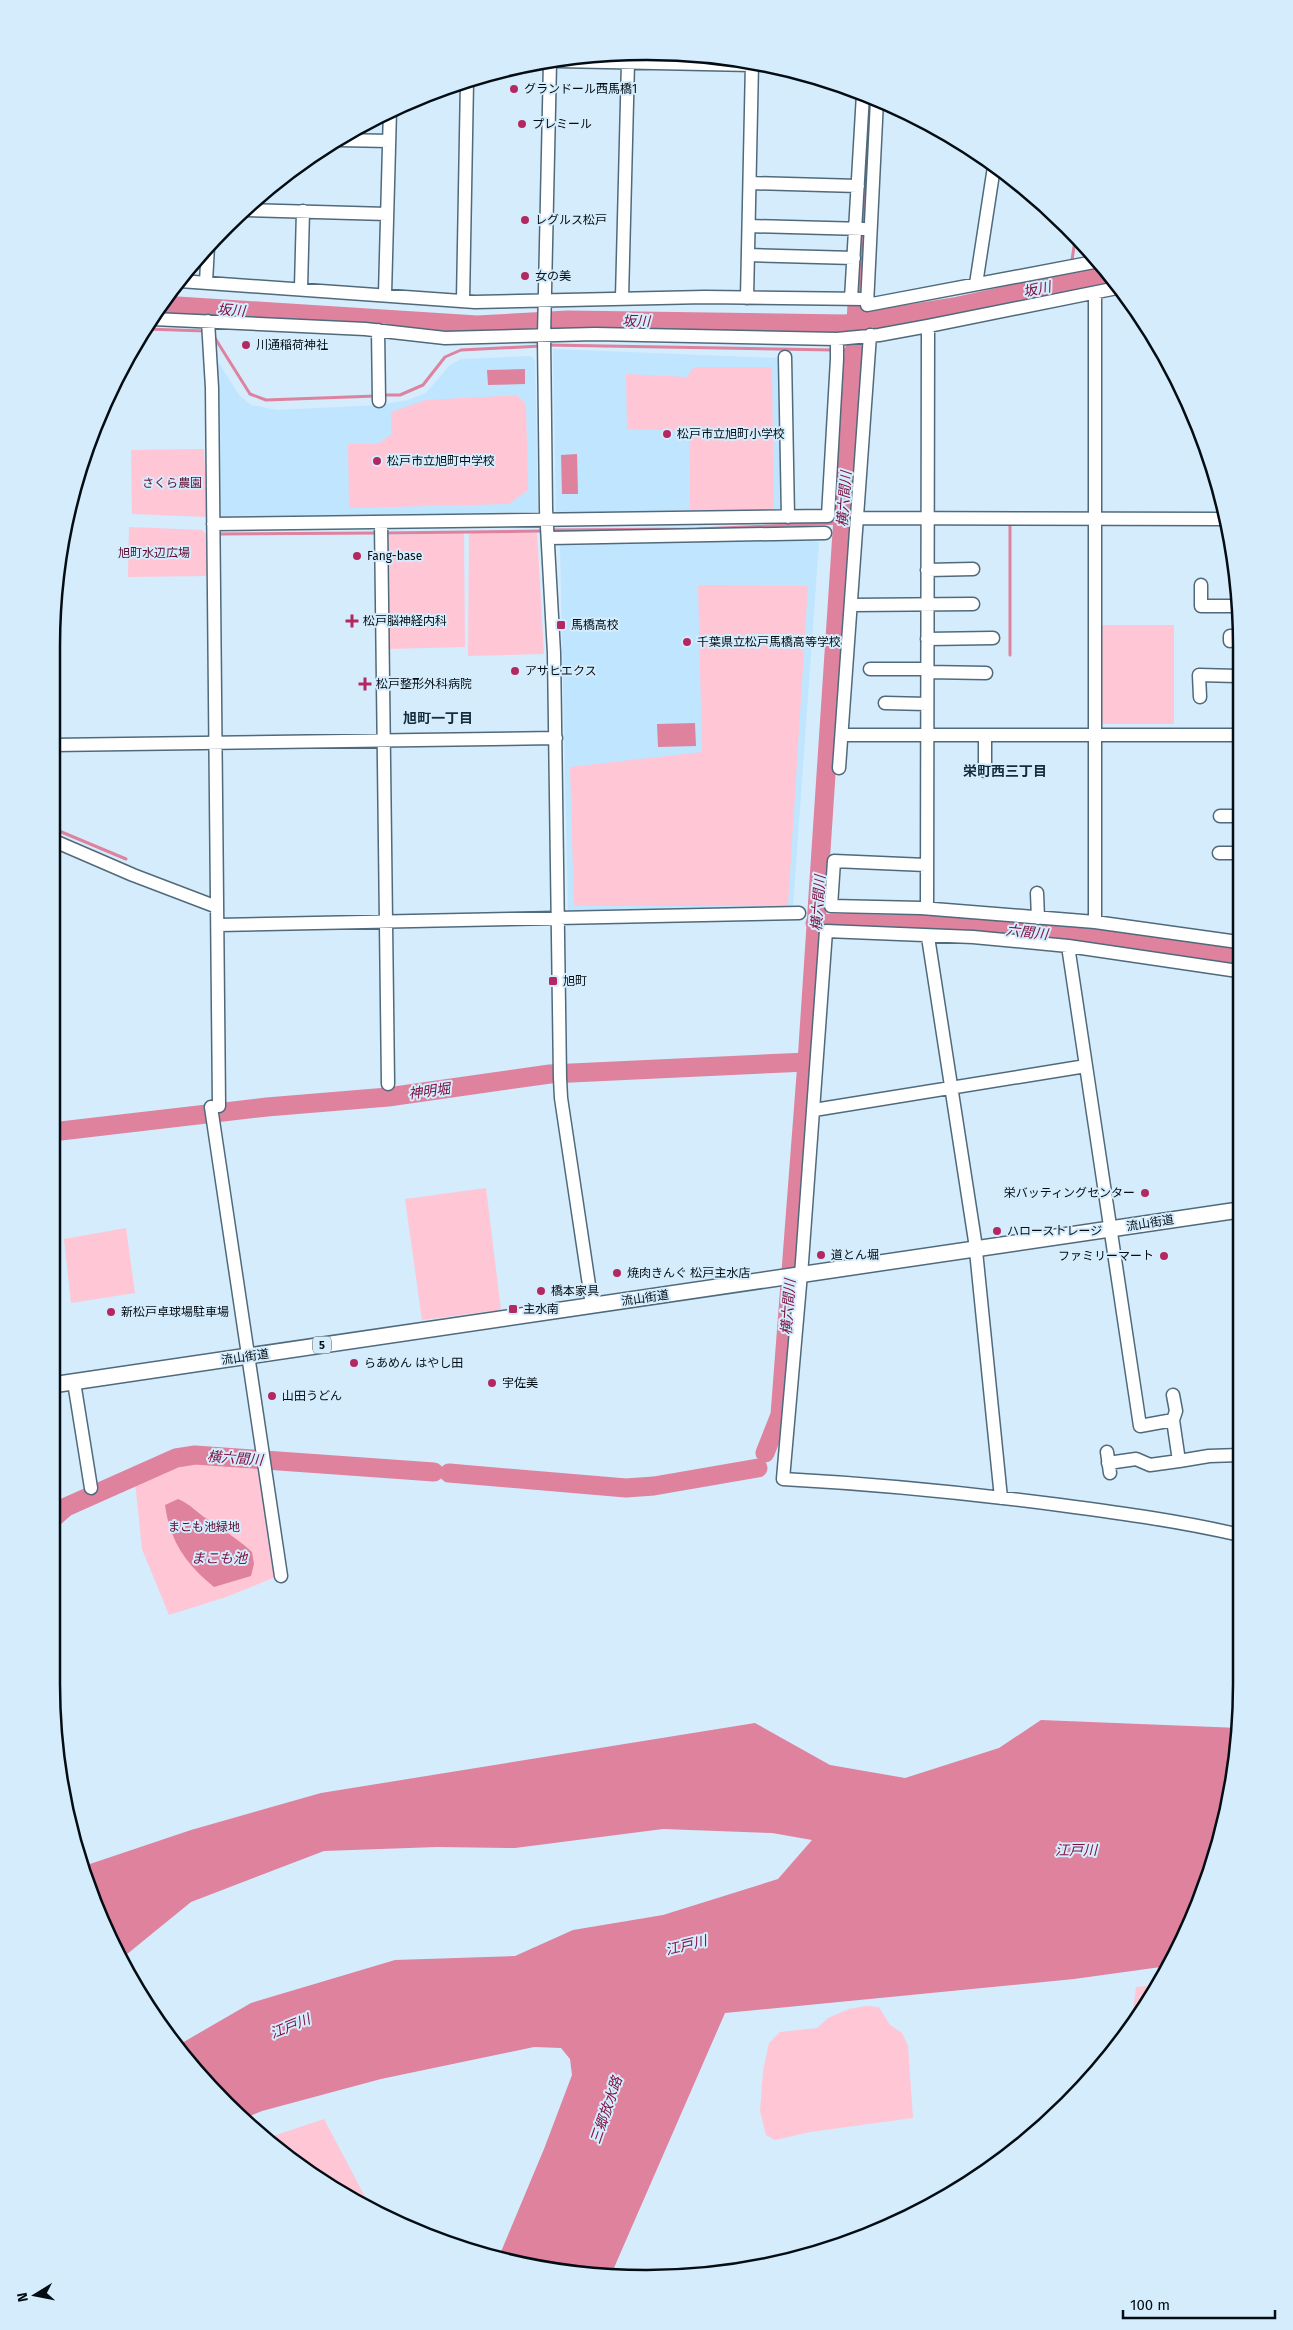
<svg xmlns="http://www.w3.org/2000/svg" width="1293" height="2330" viewBox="0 0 1293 2330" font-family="'Fira Sans','Noto Sans JP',sans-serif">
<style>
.built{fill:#c0e5fe}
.green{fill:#ffc6d5}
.water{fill:#de829e}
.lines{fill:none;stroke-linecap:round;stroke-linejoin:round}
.stream{stroke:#de829e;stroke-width:3}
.river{stroke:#de829e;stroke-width:19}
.minor-casing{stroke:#506a7b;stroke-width:15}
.major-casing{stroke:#506a7b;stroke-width:18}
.minor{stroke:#fff;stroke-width:12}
.major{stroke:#fff;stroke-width:15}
.poi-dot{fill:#b42862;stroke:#d4ecfc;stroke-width:2}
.labels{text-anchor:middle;stroke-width:4;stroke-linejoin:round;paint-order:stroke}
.shield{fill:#d4ecfc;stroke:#425059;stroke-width:1}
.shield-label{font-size:11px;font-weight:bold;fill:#040d13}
.poi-label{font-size:12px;fill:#040d13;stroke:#d4ecfc;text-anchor:start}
.park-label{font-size:12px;fill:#5d0a2f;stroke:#d4ecfc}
.street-label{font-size:12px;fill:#040d13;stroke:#d4ecfc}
.water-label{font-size:14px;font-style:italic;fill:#801242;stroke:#d4ecfc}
.neighbourhood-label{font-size:14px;font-weight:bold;fill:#142d3c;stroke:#d4ecfc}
.rim{fill:none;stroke:#040d13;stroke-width:2.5}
</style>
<rect width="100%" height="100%" fill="#d4ecfc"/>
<path class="built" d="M553 349 779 358 781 510 778 514H556Z
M213 354 240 396 251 405 277 410 380 405 408 400 426 393 449 366 461 359 531 356 535 361 538 512 222 517 218 514Z
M814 541 819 542 793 906 790 909 572 914 568 910 560 545 567 542Z"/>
<path class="green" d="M694 367H772L774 509 690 510 689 431 627 429 626 374 687 377Z
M517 395 526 404 528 490 509 504 349 508 348 444H377L391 435V412L426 400Z
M204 449 207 517 132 514 131 450Z
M129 527 202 530 208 536 207 576 128 577Z
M464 533 465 647 388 649 387 535Z
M469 533H537L544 654 468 656Z
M698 585 808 586 788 906H574L570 767 702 752Z
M1101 625H1174V724H1101Z
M486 1188 501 1310 422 1320 405 1199Z
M126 1228 135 1293 71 1303 64 1239Z
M193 1457 259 1463 276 1577 226 1597 169 1615 142 1549 135 1481 167 1464Z
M1159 1985 1131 2027 1136 1987Z
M866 2006 879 2007 890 2025 902 2033 908 2046 913 2118 810 2132 775 2140 766 2135 760 2111 763 2071 769 2043 780 2032 817 2028 828 2018 849 2009Z
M324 2119 371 2208 316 2179 264 2139Z"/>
<path class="water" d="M525 369V384L488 385 487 370Z
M577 454 578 494H562L561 455Z
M695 723 696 746 658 747 657 724Z
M178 1499C192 1505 196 1512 207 1519 223 1530 238 1539 252 1552L254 1564 251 1576 214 1587C186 1564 170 1542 165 1505Z
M1041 1720 1239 1728 1221 1838 1168 1966 1074 1979 725 2013 610 2277 498 2259 544 2149 572 2075 570 2059 561 2048 534 2047 381 2079 262 2111 243 2119 175 2047 251 2003 395 1960 515 1956 573 1930 663 1915 778 1879 812 1840 772 1833 663 1829 515 1848 437 1847 324 1851 191 1902 121 1959 81 1867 191 1830 321 1793 755 1723 830 1765 905 1778 999 1748Z"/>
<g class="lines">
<path class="stream" d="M1072 260 1075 240
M146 329 205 331
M213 335 250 394 266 400 376 396
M547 345 833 350
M840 350 854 351
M382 395H400L423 385 445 357 461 350 541 346
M550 530 697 529 842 523
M385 533 544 531
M219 534 379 533
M1010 655V522
M52 828 126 859"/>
<path class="river" d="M162 305 477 325 568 320 846 324 954 307 1105 274
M856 322 869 97
M815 923 965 925 1238 954
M52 1132 267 1107 388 1097 550 1074 807 1062
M765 1453 780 1415 807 1062 854 351
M449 1473 626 1488 654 1486 758 1468
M51 1520 66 1507 176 1458 195 1455 434 1472"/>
<defs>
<path id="minor" d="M558 61 752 65
M550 62 544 336 546 509 554 653 560 1078 561 1098 592 1305
M877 100 867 305 1094 262
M340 140 389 141
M750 183 858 186
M246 210 387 214
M749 226 864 229
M748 255 854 258
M180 281 475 302 705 297 866 299
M206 282 208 246
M976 284 994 167
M301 288 303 211
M385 294 390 110
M622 298 628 62
M747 298 752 63
M851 299 863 94
M463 301 467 81
M153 319 365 329 445 338 595 334 837 339 879 335 928 326 1117 288
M208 321 212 388 219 1106
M378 330 379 401
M785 357 788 517
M857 518 1223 519
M381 522 388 1084
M213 524 828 516 837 359V339
M549 538 825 533
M927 570 973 569
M1201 585V606H1237
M851 605 973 604
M927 639 993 638
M1230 641V636H1237
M870 669H927
M927 672 986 673
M1200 697 1199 675 1237 676
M885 703 927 704
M842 735H1237
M52 745 556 738
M839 768 870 335
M985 771V735
M1220 816H1238
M52 840 133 875 217 907
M1219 853H1238
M926 865 834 861 831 906 921 908 1095 922 1238 942
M1037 893 1038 918
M927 908 928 326
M1095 922V293
M218 925 799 913
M928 937 975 1241 1001 1498
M1068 946 1086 1066
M1238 971 1068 946 973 937 826 931 802 1262 783 1479C876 1484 968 1493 1060 1505 1120 1513 1180 1521 1240 1535
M211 1107 281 1576
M814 1110 1086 1066 1140 1426 1173 1420 1179 1461 1209 1456 1240 1455
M74 1382 91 1488
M1173 1420 1176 1411 1173 1395
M1107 1452 1110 1473
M1108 1463 1136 1459 1150 1465 1179 1461"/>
<path id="major" d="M52 1385 1239 1210"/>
</defs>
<use href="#minor" class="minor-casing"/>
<use href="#major" class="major-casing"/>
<use href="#minor" class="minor"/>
<use href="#major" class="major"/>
</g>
<g class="poi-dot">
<circle cx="514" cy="89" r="5"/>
<circle cx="522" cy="124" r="5"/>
<circle cx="525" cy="220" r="5"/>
<circle cx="525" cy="276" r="5"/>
<circle cx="246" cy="345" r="5"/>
<circle cx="667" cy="434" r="5"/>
<circle cx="377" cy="461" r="5"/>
<circle cx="357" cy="556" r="5"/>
<path d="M349.5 613.5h5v5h5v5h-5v5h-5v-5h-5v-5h5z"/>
<rect x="556" y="620" width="10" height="10" rx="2.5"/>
<circle cx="687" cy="642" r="5"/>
<circle cx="515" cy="671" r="5"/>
<path d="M362.5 676.5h5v5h5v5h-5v5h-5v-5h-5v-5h5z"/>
<rect x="548" y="976" width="10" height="10" rx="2.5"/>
<circle cx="1145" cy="1193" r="5"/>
<circle cx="997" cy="1231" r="5"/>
<circle cx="821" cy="1255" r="5"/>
<circle cx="1164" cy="1256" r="5"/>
<circle cx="617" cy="1273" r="5"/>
<circle cx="541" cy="1291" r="5"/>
<rect x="508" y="1304" width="10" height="10" rx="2.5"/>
<circle cx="111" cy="1312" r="5"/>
<circle cx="354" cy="1363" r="5"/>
<circle cx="492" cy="1383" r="5"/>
<circle cx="272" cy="1396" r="5"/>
</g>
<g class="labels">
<rect class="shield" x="313" y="1336.5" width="18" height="17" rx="4"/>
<g class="shield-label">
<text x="322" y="1349">5</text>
</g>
<g class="poi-label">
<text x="524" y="93">グランドール西馬橋1</text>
<text x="532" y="128">プレミール</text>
<text x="535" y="224">レグルス松戸</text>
<text x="535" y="280">女の美</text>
<text x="256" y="349">川通稲荷神社</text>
<text x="677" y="438">松戸市立旭町小学校</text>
<text x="387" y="465">松戸市立旭町中学校</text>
<text x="367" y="560">Fang-base</text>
<text x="363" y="625">松戸脳神経内科</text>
<text x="571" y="629">馬橋高校</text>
<text x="697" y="646">千葉県立松戸馬橋高等学校</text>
<text x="525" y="675">アサヒエクス</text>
<text x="376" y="688">松戸整形外科病院</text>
<text x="563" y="985">旭町</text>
<text x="1135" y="1197" text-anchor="end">栄バッティングセンター</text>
<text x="1007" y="1235">ハローストレージ</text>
<text x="831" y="1259">道とん堀</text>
<text x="1154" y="1260" text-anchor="end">ファミリーマート</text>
<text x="627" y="1277">焼肉きんぐ 松戸主水店</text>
<text x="551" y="1295">橋本家具</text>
<text x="523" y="1313">主水南</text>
<text x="121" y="1316">新松戸卓球場駐車場</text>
<text x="364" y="1367">らあめん はやし田</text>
<text x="502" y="1387">宇佐美</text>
<text x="282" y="1400">山田うどん</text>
</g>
<g class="park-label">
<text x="172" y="487">さくら農園</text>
<text x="154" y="557">旭町水辺広場</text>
<text x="204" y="1531">まこも池緑地</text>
</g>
<g class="street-label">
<text transform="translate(1150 1223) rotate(-9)" y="4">流山街道</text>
<text transform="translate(645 1298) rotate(-8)" y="4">流山街道</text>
<text transform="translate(245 1357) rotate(-8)" y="4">流山街道</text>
</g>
<g class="water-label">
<text transform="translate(1037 289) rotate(-12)" y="5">坂川</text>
<text transform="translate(231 310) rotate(4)" y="5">坂川</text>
<text transform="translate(636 321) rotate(1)" y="5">坂川</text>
<text transform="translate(844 499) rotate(-86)" y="5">横六間川</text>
<text transform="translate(818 903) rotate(-86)" y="5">横六間川</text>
<text transform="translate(1027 932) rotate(6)" y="5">六間川</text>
<text transform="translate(429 1091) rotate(-8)" y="5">神明堀</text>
<text transform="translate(788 1307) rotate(-86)" y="5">横六間川</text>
<text transform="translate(235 1458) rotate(4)" y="5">横六間川</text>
<text x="219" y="1563">まこも池</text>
<text x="1076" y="1855">江戸川</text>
<text transform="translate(686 1945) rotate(-14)" y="5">江戸川</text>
<text transform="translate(290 2026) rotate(-22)" y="5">江戸川</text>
<text transform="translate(606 2110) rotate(-71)" y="5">三郷放水路</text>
</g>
<g class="neighbourhood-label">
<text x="438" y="723">旭町一丁目</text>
<text x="1005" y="776">栄町西三丁目</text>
</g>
</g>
<path d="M0 0H1293V2330H0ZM646 60H647A586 586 0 0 1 1233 646V1684A586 586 0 0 1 647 2270H646A586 586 0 0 1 60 1684V646A586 586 0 0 1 646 60Z" fill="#d4ecfc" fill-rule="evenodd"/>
<path class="rim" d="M646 60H647A586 586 0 0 1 1233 646V1684A586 586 0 0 1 647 2270H646A586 586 0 0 1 60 1684V646A586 586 0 0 1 646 60Z"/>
<g transform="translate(35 2295) rotate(260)" stroke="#d4ecfc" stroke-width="4" paint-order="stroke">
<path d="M0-4L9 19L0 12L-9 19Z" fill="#040d13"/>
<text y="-8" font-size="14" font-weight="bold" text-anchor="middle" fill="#040d13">N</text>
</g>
<path d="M1123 2310v8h152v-8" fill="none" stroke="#040d13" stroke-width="2.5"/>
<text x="1130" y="2310" font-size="15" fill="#040d13" stroke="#d4ecfc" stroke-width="4" paint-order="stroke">100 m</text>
</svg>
